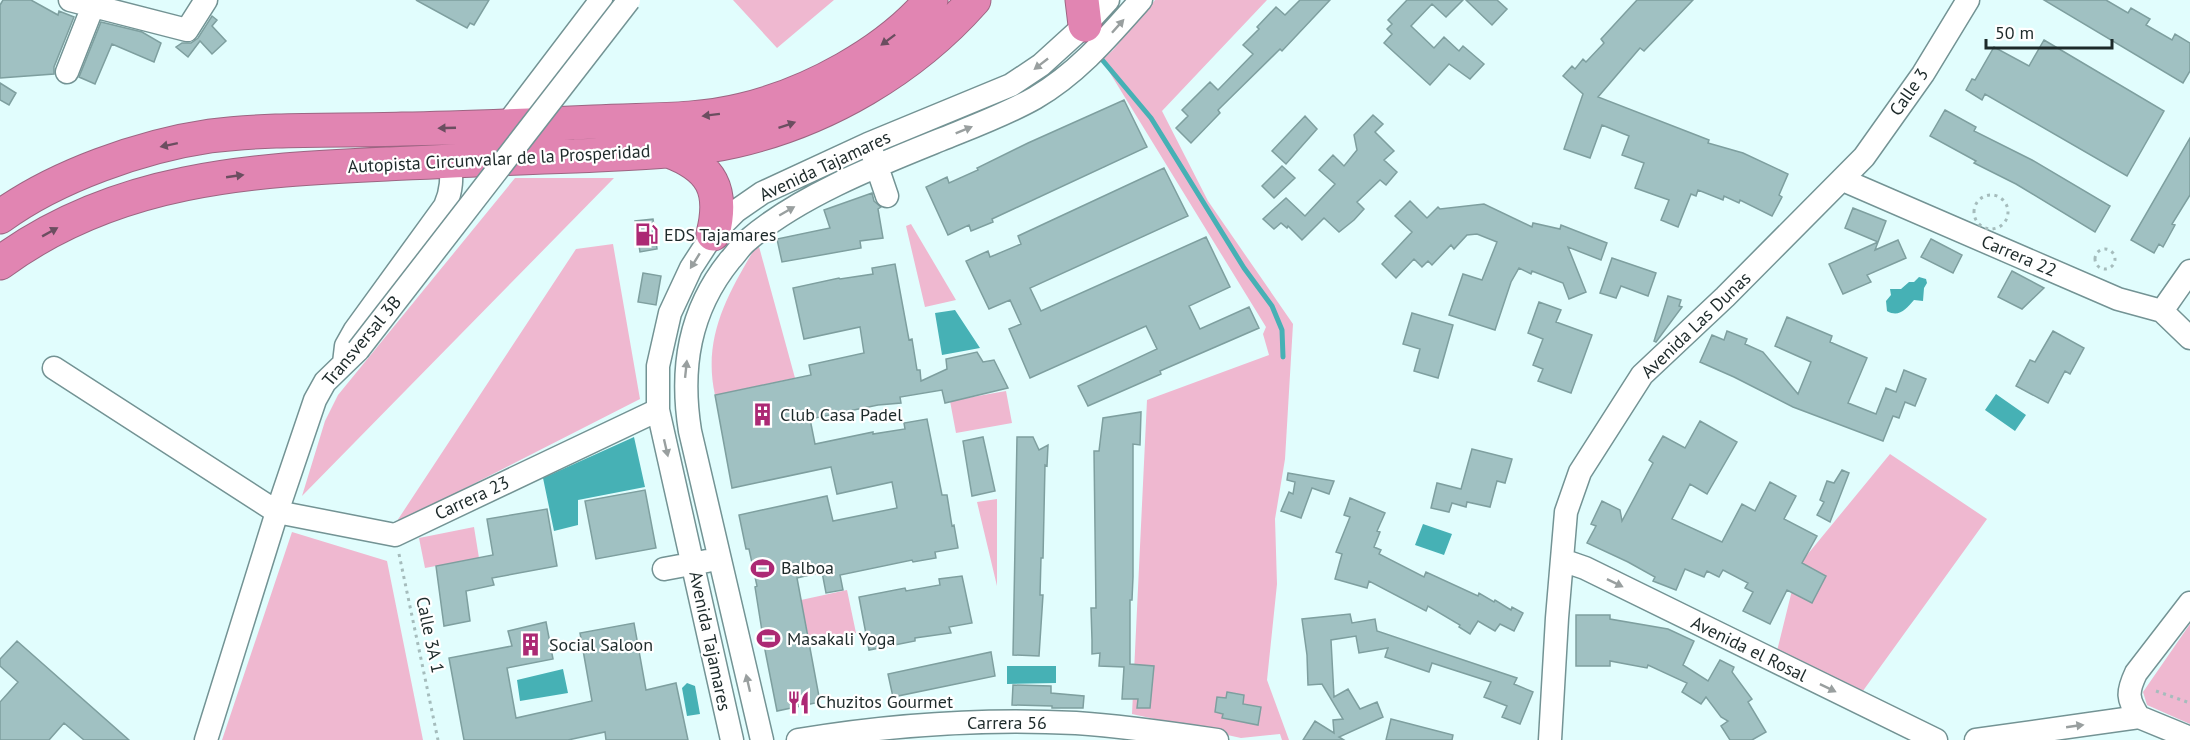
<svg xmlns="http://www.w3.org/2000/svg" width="2190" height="740" viewBox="0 0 2190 740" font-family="'PT Sans',sans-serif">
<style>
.green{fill:#efb8d0}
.water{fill:#46b1b5}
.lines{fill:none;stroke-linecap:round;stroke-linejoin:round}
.stream{stroke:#46b1b5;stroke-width:5}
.building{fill:#a0c1c2;stroke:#7e9f9f;stroke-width:1.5}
.minor-casing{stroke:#739394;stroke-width:25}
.highway-casing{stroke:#9c6582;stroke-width:35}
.path{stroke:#a5bcbc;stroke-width:3;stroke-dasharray:3 4.5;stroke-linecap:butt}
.minor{stroke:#fff;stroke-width:22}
.highway{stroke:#e185b2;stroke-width:33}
.minor-bridge-casing{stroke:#739394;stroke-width:25;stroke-linecap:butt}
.minor-bridge{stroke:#fff;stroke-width:22}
.oneway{fill:#999f9f}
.oneway2{fill:#6b4e60}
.labels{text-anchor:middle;stroke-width:4.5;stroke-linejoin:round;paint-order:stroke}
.street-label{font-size:18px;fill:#1d2a2a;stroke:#fff}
.poi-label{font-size:18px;fill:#1d2a2a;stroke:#fff;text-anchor:start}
</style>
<rect width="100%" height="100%" fill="#e1fdfd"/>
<path class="green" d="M733 0H834L777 48Z
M1155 0H1267L1162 111 1208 201 1293 324 1285 459 1275 519 1277 584 1267 680 1289 740H1282L1280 734 1241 738 1132 714 1147 400 1269 355 1263 334 1266 327 1102 60 1113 50Z
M515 178H614L302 496 325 421 338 395Z
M911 224 956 300 925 307 906 226Z
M758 243 795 378 715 395C702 336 729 292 758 243Z
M613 244 640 399 395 524 576 249Z
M1006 391 1012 423 956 433 950 401Z
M1890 454 1987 519 1860 695 1777 651 1798 566Z
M997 499V586L977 502Z
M474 527 479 558 425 568 419 538Z
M292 532 387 561 423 740H222Z
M847 590 856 633 809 642 801 600Z
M2190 624V724L2147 705 2143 692Z"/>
<path class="water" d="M1919 277 1926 279 1927 283 1924 288 1923 301 1914 300C1906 309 1899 318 1887 311L1886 301 1891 295 1890 289H1901L1909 282H1914Z
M955 310 980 348 942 355 935 313Z
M1996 394 2026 415 2015 431 1985 410Z
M634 437 645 487 578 500V525L554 531 543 478Z
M1423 524 1452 534 1444 555 1415 545Z
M1007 666H1056V683L1007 684Z
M563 669 568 693 520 701 517 680Z
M687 683 695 686 700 714 687 716 682 688Z"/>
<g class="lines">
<path class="stream" d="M1099 56 1151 118 1244 268 1272 306 1282 330 1283 357"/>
</g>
<path class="building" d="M3 0H31L58 15 59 11 74 17 54 67V74L0 78V5Z
M416 0H489L474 25 470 23 467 28Z
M1300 0H1330L1282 51 1280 49 1218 110 1220 113 1191 143 1176 128 1188 116 1182 110 1210 82 1218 90 1253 54 1243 45 1259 29 1257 27 1276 7 1285 15Z
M1407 0H1463L1446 17 1432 4 1411 26 1434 48 1444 37 1459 51 1463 46 1484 64 1470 79 1449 64 1430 85 1384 43 1392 34 1387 29 1392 24 1388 20Z
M1466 0H1497L1507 9 1492 25Z
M1637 0H1693L1644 51 1640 48 1598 97 1709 140 1708 143 1743 153 1788 174 1779 195 1782 197 1772 216 1740 200 1739 203 1724 196 1723 200 1698 190 1696 196 1691 194 1678 227 1661 220 1669 200 1635 188 1644 163 1622 155 1629 136 1602 125 1590 158 1564 149 1583 94 1563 76 1572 66 1575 69 1583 59 1586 62 1604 43 1601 39Z
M2044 0H2106L2128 13 2131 8 2150 19 2146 25 2172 40 2175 34 2190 43V71L2183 83Z
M212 16 217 20 212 26 226 41 212 54 200 41 188 57 176 47 182 43H191L198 38Z
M101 22 142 32 161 43 154 62 112 44 95 84 79 77Z
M2044 40 2164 111 2127 176 1985 94 1982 100 1966 90 1972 79 1975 80 1994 47 2029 66Z
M0 83 16 93 9 105 0 100Z
M1124 100 1147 147 992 219 993 222 971 231 969 225 948 235 926 187 947 177 949 183 978 170 977 168 1028 143Z
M1945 110 1976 127 1974 131 2032 160 2110 206 2095 232 2016 184 1974 163 1976 161 1930 136Z
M1373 115 1383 124 1375 132 1394 151 1384 160 1397 172 1386 185 1380 180 1357 202 1364 209 1354 220 1339 232 1324 218 1302 240 1288 226 1287 228 1281 223 1274 229 1263 219 1286 198 1305 216 1335 184 1319 170 1333 155 1344 166 1357 150 1354 135Z
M1305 116 1317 129 1286 164 1272 151Z
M2190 138V195L2172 224 2175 225 2163 247 2159 244 2154 253 2131 240Z
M1282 166 1295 178 1274 198 1262 186Z
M1164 168 1188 216 1030 288 1041 311 1206 237 1230 287 1189 306 1200 329 1249 307 1259 328 1160 371 1161 374 1088 406 1078 386 1157 349 1146 326 1030 378 1009 329 1021 324 1010 300 989 309 966 261 988 251 990 257 1021 244 1018 236Z
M872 193 874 201 881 207 878 209 883 238 860 241 861 248 782 262 777 239 830 228 824 210Z
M1410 201 1427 218 1438 207 1440 209 1484 204 1532 227 1533 223 1560 229 1561 225 1607 243 1601 260 1568 247 1586 292 1569 299 1563 283 1532 271 1531 274 1519 268 1511 282 1495 330 1449 315 1463 274 1482 280 1497 242 1477 234 1467 235 1454 249 1451 245 1432 265 1428 261 1422 267 1414 259 1396 278 1382 264 1412 232 1395 216Z
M1853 208 1886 221 1878 242 1845 228Z
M653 219 657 249 640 252 635 221Z
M1931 239 1962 255 1953 273 1921 257Z
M1898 240 1906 258 1867 275 1871 282 1843 294 1829 264 1878 242 1875 250Z
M1612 258 1656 273 1648 296 1621 286 1616 298 1600 293Z
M895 264 909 340 912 339 917 370H920L921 381 947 369 946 359 977 352 983 362 994 360 1008 388 945 403 942 390 900 397 901 403 878 405 810 419 815 444 873 432V434L905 429 904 423 927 419 942 495H947L952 526 954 525 958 548 935 552 936 558 913 562 912 560 840 575 843 590 826 593 822 572 797 578 820 702 777 711 765 650 755 587 757 586 749 549H746L739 515 827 496 833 521 897 508 892 482 837 494 831 467 732 488 715 395 811 375 809 365 864 353 860 327 804 339 793 288 839 278 840 279 873 274 872 268Z
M2012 271 2044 288 2022 309 1998 297Z
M643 273 661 276 656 305 638 302Z
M1668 296 1681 300 1679 306 1682 307 1656 342 1654 341Z
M1539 302 1561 310 1556 322 1592 335 1571 393 1538 381 1543 369 1533 365 1543 339 1528 333Z
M1412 313 1453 325 1438 378 1414 371 1420 349 1403 344Z
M1787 317 1832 336 1830 342 1867 358 1848 403 1876 414 1886 388 1896 392 1904 370 1926 379 1915 406 1905 402 1899 418 1893 416 1883 441 1793 407 1734 377 1700 362 1712 335 1724 340 1727 331 1747 339 1745 344 1763 352 1798 394 1811 362 1775 346Z
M2053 331 2084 348 2070 374 2065 371 2048 403 2016 386 2030 360 2035 362Z
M1141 412 1140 445 1133 444V577L1132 600H1130V664L1154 666 1150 708H1137L1138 699H1122L1124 667 1099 666 1100 653 1092 654V640L1091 608H1096L1094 451H1099L1103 418Z
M1700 421 1737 442 1707 494 1690 484 1672 519 1722 542 1742 504 1755 511 1770 482 1796 496 1784 519 1817 536 1802 563 1826 576 1812 603 1787 590 1770 624 1743 611 1753 592 1745 588 1748 583 1723 570 1719 577 1707 571 1704 577 1685 569 1676 590 1653 581 1655 577 1628 562 1587 543 1596 526 1591 524 1602 501 1620 510 1622 521 1653 463 1649 460 1663 436 1685 448Z
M983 437 995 491 972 496 963 441Z
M1017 437H1033L1039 450 1048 445 1047 466 1045 465 1043 558H1041L1040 595H1043L1039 656 1013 655Z
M1472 449 1512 459 1505 483 1497 481 1490 507 1467 502 1466 507 1452 503 1449 512 1431 508 1437 483 1461 489Z
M1842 470 1849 473 1830 522 1817 515 1824 502 1820 500 1827 481 1834 483Z
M1288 473 1334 481 1329 494 1312 488 1301 518 1281 511 1289 492 1293 494 1295 482 1287 480Z
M645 490 656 548 596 559 585 501Z
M1350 498 1385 513 1377 531 1380 532 1374 547 1381 550 1379 554 1424 577 1426 572 1478 596 1479 593 1494 602 1495 600 1511 610 1512 607 1523 613 1514 631 1500 624 1495 631 1478 621 1470 634 1459 627 1460 625 1428 606 1426 611 1369 581 1367 588 1335 579 1342 554 1336 552 1350 517 1344 515Z
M547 509 557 566 492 578 494 585 466 591 470 621 444 626 436 566 493 555 487 519Z
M962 576 972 623 949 627 951 633 915 638V641L869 650 859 597 905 588 906 591 940 585 939 579Z
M1350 614 1352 623 1375 619 1377 631 1517 678 1514 684 1533 692 1520 724 1502 717 1507 706 1484 697 1491 682 1432 663 1429 672 1385 657 1388 648 1359 653 1356 636 1331 640 1334 697 1348 689 1360 709 1377 702 1383 717 1339 737 1344 740H1303L1315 721 1334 733 1333 720 1343 719 1322 684 1308 685 1307 655 1302 619Z
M1576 615H1610V619L1668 629 1694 641 1683 665 1708 681 1720 660 1734 667 1732 672 1752 699 1748 702 1766 732 1752 740H1730L1721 726 1728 721 1721 717 1706 697 1701 704 1682 692 1687 683 1648 665 1647 668 1610 661V666H1576Z
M546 622 553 659 507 668 516 718 592 701 580 633 634 623 646 690 676 683 688 740H606L605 732 568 740H464L449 658 512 646 508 631Z
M17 641 129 740H84L64 723 49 740H0V702L18 682 0 666V659Z
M991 652 995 676 893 697 888 674Z
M1013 685 1051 686V693L1084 696 1083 708H1052V706L1012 705Z
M1227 692 1244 695 1243 704 1261 707 1258 725 1222 718 1223 714 1215 712 1217 697 1226 698Z
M1391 719 1453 735 1452 740H1386Z"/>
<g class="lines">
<defs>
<path id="minor" d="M70 0 187 30 206 0
M67 72 93 6
M500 133 601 0
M872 152 887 196
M1843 180 2118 299 2162 311 2190 338
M2162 311 2190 271
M344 363 346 346 355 330 445 206C452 190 452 178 450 161
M54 368 277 512 395 535 658 410
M1562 560 1585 568 1936 740
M664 569 707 561
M2139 717C2127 699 2127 692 2136 673L2190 603
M2139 717 2190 738
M206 740 277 512 315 400 325 382 358 350
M732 740 658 410V366L670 313 691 268 713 234 736 211 762 193 868 144 1011 85 1041 65 1085 25 1108 0
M762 740 690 431C680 368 689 311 730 260 736 254 741 245 748 240 799 196 878 165 940 140 972 127 1005 115 1035 98 1078 73 1109 36 1141 0
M798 740C889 725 983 718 1076 723 1123 726 1170 733 1217 740
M1550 740 1557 618 1566 512 1580 472 1642 375 1725 297 1864 157 1923 74 1968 0
M1976 740 2139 717"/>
<path id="highway" d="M1082 0 1085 25
M669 151C712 167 724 190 713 234
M0 217C56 176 142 146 210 136 273 128 339 131 402 129 466 128 530 125 594 122 643 119 694 122 742 110 809 94 886 53 931 0
M0 263C115 178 250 170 387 164 450 161 512 158 575 156 628 153 683 153 735 141 826 120 912 70 974 0"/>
</defs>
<use href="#minor" class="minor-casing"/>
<use href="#highway" class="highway-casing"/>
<path class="path" d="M1974 212a17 17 0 1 1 34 0a17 17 0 1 1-34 0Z
M2095 259a10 10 0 1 1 20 0a10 10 0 1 1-20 0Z
M399 554 438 740
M2156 691 2190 703"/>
<use href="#minor" class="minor"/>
<use href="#highway" class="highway"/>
<defs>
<path id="minor-bridge" d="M358 350 629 0"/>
</defs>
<use href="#minor-bridge" class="minor-bridge-casing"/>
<use href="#minor-bridge" class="minor-bridge"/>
</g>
<defs><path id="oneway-solid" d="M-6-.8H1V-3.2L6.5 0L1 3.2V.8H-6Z" transform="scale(1.5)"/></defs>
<g class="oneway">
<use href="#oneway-solid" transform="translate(1118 26) rotate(-48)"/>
<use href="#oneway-solid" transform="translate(1041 64) rotate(142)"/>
<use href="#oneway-solid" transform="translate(964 130) rotate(-22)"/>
<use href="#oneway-solid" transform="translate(787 211) rotate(-30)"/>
<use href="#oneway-solid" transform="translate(695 261) rotate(122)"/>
<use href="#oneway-solid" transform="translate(686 369) rotate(-84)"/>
<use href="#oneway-solid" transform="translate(666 448) rotate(77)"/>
<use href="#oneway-solid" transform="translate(1615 583) rotate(26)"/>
<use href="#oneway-solid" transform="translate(748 683) rotate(-103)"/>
<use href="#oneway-solid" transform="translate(1828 688) rotate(26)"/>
<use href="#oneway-solid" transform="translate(2075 726) rotate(-8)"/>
</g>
<g class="oneway2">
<use href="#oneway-solid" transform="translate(888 40) rotate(143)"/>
<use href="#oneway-solid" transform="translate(711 115) rotate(173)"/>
<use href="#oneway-solid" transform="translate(787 125) rotate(-19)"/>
<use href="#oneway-solid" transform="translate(447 128) rotate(178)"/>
<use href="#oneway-solid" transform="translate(169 145) rotate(168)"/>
<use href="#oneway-solid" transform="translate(235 176) rotate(-8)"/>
<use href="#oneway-solid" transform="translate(50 232) rotate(-29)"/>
</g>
<defs>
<symbol id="fuel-bare" viewBox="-9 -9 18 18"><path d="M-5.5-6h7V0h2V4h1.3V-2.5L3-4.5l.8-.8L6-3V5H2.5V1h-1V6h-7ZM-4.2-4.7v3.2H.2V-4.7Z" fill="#ac2974" stroke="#fff" stroke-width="2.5" paint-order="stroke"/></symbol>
<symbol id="building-bare" viewBox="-9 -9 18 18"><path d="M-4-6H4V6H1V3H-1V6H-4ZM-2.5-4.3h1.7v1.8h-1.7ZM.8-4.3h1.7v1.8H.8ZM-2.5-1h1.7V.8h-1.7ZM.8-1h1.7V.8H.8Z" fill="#ac2974" stroke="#fff" stroke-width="2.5" paint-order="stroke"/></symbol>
<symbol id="stadium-bare" viewBox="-9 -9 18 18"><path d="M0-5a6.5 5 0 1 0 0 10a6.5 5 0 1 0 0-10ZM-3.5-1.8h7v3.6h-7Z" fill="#ac2974" stroke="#fff" stroke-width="2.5" paint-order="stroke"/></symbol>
<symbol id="restaurant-bare" viewBox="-9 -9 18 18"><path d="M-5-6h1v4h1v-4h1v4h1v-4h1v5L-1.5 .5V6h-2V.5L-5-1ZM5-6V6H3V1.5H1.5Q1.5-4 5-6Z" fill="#ac2974" stroke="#fff" stroke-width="2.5" paint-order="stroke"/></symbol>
</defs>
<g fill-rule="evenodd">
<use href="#fuel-bare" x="630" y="218" width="33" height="33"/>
<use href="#building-bare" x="746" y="398" width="33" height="33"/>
<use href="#stadium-bare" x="746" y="552" width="33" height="33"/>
<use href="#stadium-bare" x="752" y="622" width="33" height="33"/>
<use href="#building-bare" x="514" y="628" width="33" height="33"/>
<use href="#restaurant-bare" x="782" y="686" width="33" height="33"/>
</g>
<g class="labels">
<g class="street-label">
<text transform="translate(1909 92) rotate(-55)" y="6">Calle 3</text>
<text transform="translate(499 159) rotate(-3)" y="6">Autopista Circunvalar de la Prosperidad</text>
<text transform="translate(825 166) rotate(-25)" y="6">Avenida Tajamares</text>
<text transform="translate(2019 256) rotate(23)" y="6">Carrera 22</text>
<text transform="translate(1696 325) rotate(-44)" y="6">Avenida Las Dunas</text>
<text transform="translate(362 341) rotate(-50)" y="6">Transversal 3B</text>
<text transform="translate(472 498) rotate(-25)" y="6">Carrera 23</text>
<text transform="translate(430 635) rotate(78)" y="6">Calle 3A 1</text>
<text transform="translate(710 641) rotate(78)" y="6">Avenida Tajamares</text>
<text transform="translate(1749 649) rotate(26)" y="6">Avenida el Rosal</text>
<text x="1007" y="729">Carrera 56</text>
</g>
<g class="poi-label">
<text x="664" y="241">EDS Tajamares</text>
<text x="780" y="421">Club Casa Padel</text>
<text x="781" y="574">Balboa</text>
<text x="787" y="645">Masakali Yoga</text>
<text x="549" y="651">Social Saloon</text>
<text x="816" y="708">Chuzitos Gourmet</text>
</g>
</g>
<path d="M1986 39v9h126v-9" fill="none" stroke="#1d2a2a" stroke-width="3"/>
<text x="1995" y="39" font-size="18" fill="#1d2a2a" stroke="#ffffff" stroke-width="4.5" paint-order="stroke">50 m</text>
</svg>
